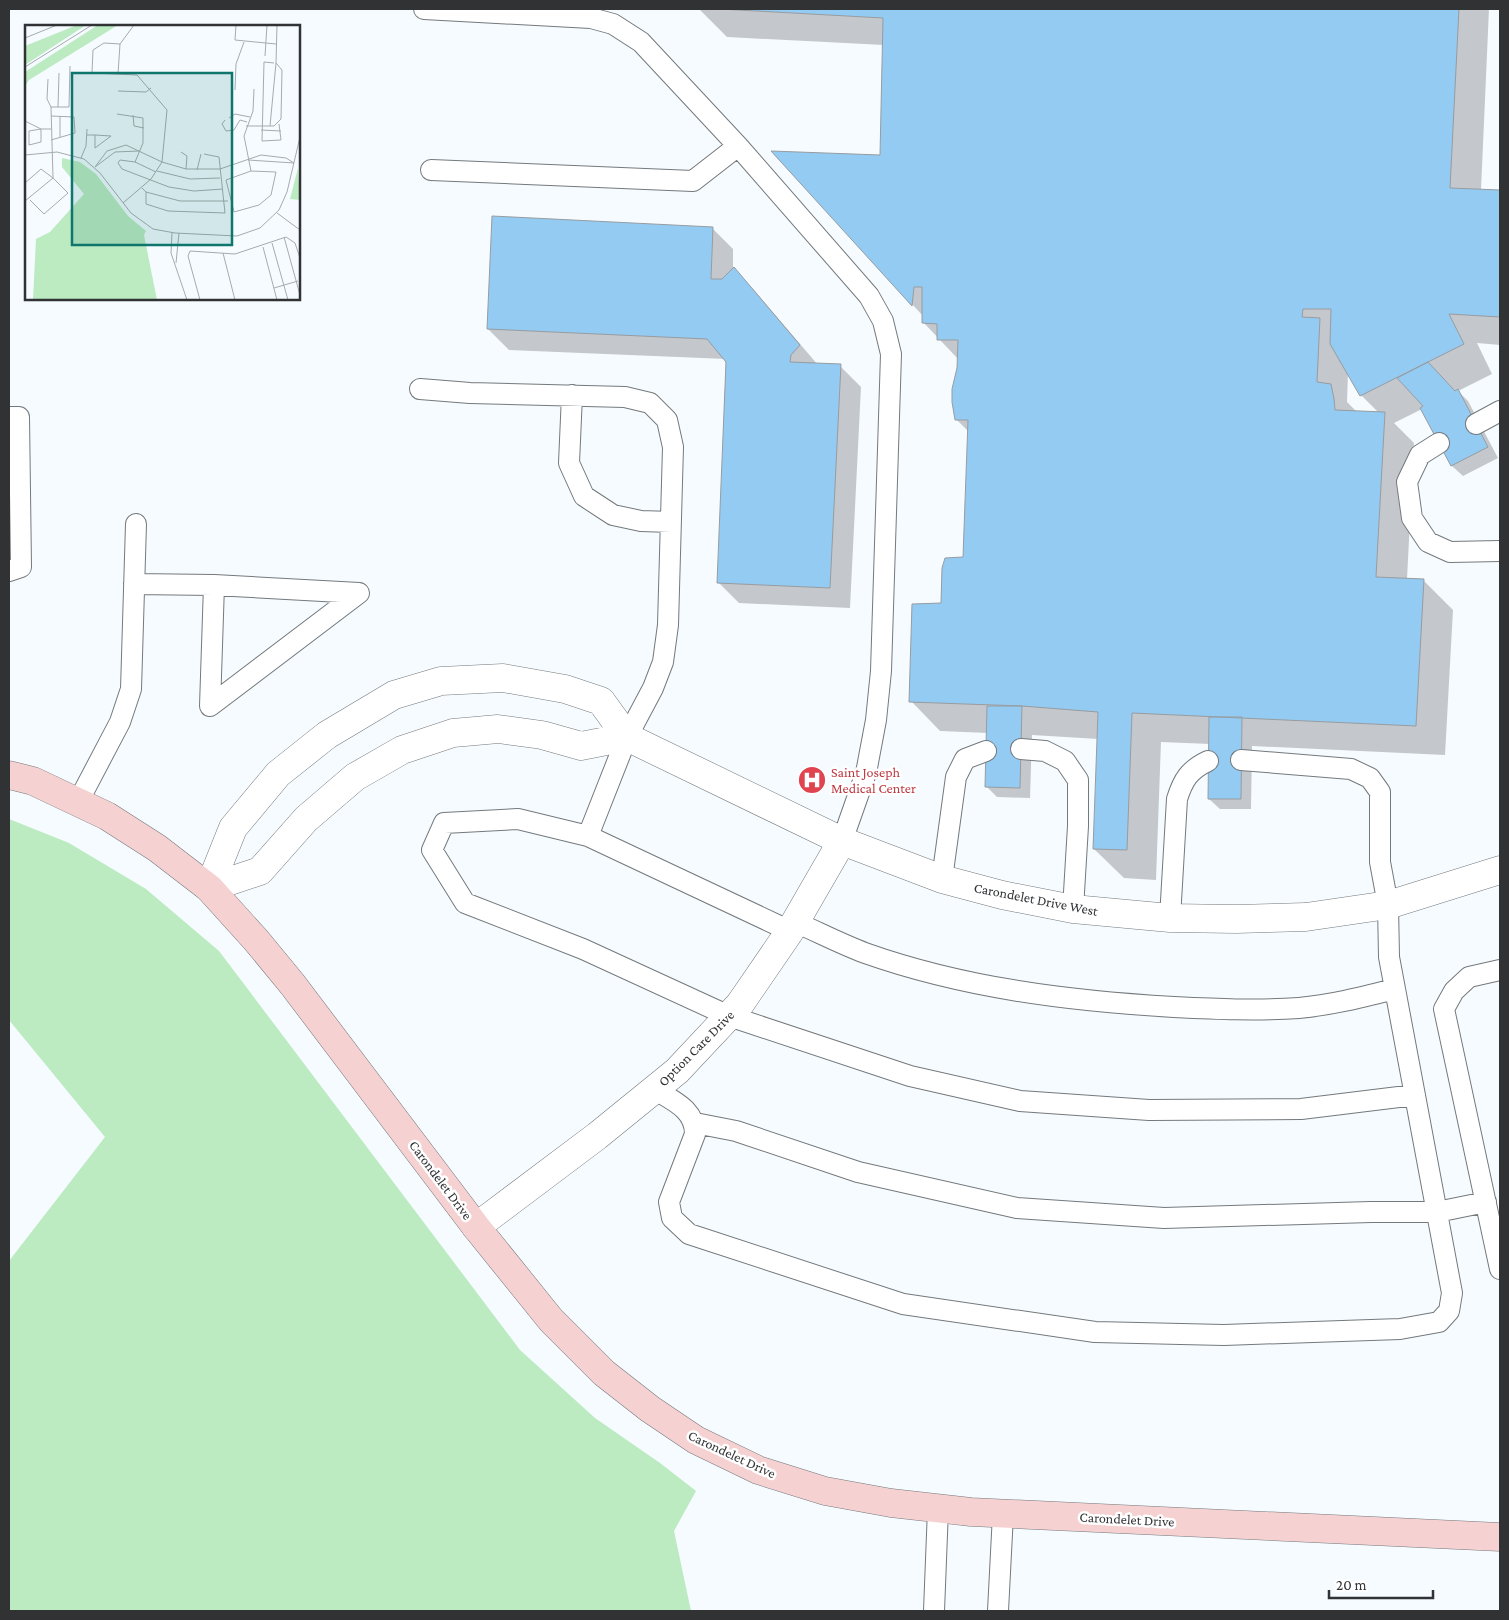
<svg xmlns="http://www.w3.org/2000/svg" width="1509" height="1620" viewBox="0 0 1509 1620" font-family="'Crimson Pro',serif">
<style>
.green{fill:#bceac1}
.shadow{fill:#0003;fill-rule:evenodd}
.building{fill:#94cbf3;stroke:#979ca0}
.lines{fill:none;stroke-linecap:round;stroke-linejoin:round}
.lane-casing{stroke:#74797c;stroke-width:22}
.street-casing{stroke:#74797c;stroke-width:29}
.secondary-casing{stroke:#74797c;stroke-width:29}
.lane{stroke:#fff;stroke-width:20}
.street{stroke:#fff;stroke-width:28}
.secondary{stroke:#f5d1d2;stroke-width:28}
.labels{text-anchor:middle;stroke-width:5;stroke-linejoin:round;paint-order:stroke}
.health-label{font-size:14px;fill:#be3a42;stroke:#fff;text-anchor:start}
.street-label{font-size:14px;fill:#303234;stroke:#fff}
.inset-road{fill:none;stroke:#a6abae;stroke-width:1}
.view{fill:#0f766e;fill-opacity:0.15;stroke:#0f766e;stroke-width:2.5}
.inset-edge{fill:none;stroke:#303234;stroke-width:2.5}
</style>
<rect width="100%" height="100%" fill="#f5fbff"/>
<path class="green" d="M9 819 69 843 146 889 219 951 520 1350 595 1418 660 1463 696 1491 674 1531 691 1611H9V1261L105 1137 9 1020Z"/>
<path class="shadow" d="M699 9H1489L1481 190 1500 191V345L1477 343 1492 374 1458 391 1468 401 1498 458 1463 476 1452 466 1422 409 1394 423 1414 443 1407 579 1423 580 1453 610 1445 755 1252 746 1251 809H1220L1209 799 1210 744 1161 742 1156 880 1124 878 1094 849 1098 739 1032 735 1030 798 997 797 987 787 988 733 940 731 911 701 943 604 965 559 969 432 956 419 959 360 923 322V316L773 153 881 157 884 45 727 37ZM1348 372 1361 395 1379 413 1357 412 1347 402Z
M712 228 733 249V268L754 290 818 365 840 366 861 387 850 608 739 603 718 582 726 359 509 350 488 329Z"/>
<path class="building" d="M720 9H1459L1450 188 1500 190V317L1449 314 1464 344 1360 396 1330 344 1331 309H1303L1302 317 1320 318 1317 382 1331 384 1334 399 1335 410 1385 412 1376 577 1424 579 1416 726 1132 713 1127 850 1093 849 1098 712 1022 706 909 702 912 604 941 603 942 568 945 558 963 557 968 420H955L952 402V389L957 368 958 340H937V324L922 323V287H914L912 306 771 151 880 155 883 18Z
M492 216 713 227 711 279H722L734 267 800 345 791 355 790 362 841 364 830 588 717 583 726 362 707 339 487 329Z
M1428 362 1455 391 1458 389 1488 447 1451 466 1420 408 1423 406 1397 378Z
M987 706H1022L1020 788 985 787Z
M1209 717H1242L1241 799H1208Z"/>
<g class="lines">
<defs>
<path id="lane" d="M424 9 591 18 613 24 641 42 738 146 869 296 883 321 891 354 881 671 876 720 866 773 842 841
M431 170 693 181 738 146
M420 389 470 393 625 397 650 403 667 420 673 447 668 625 663 662 653 688 627 737 588 836 790 931
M572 395 569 463 584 496 613 515 641 521 671 522
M9 417H19L21 567 9 571
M1476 424 1500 411
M1439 443 1420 455 1407 482 1412 518 1428 542 1450 552 1500 551
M134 584 214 585 359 593 210 706 214 585
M1021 749 1045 751 1065 761 1078 780V826L1073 909
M78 802 120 722 131 689 136 524
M588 836 518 819 444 823 432 850 465 903 583 949 729 1016 910 1076 1020 1101 1149 1110 1301 1109 1415 1095
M942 879 956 777 965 759 986 751
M1170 918 1177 799C1183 780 1189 770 1208 761
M795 922C818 932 841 944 865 953 964 988 1069 1001 1174 1007 1215 1009 1257 1011 1299 1008 1332 1005 1363 997 1395 989
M1500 970 1469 977 1454 991 1444 1009 1500 1269
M654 1089C673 1101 695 1109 695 1134L669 1202 672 1218 689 1234 903 1304 1095 1332 1224 1335 1400 1329 1439 1322 1449 1311 1452 1293 1389 957 1388 905 1380 862V792L1370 778 1351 769 1241 760
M695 1123 736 1131 858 1172 1017 1208 1164 1218 1371 1212H1437L1486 1202
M934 1611 938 1509
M998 1611 1003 1514"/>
<path id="street" d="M209 888 233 828 278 774 327 735 394 695 441 681 503 678 565 689 601 701 627 737 842 841 942 879 1002 895 1073 909 1170 918 1236 919 1306 917 1388 905 1500 870
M209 888 260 871 306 819 355 777 402 750 453 733 498 729 542 735 581 746 627 737
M476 1227 597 1136 677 1071 740 1004 790 931 842 841"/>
<path id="secondary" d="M9 775 33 781 107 816 157 848 209 888 256 940 293 985 476 1227 551 1320 604 1373 650 1409 696 1440 758 1470 825 1491 891 1503 971 1512 1500 1537"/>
</defs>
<use href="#lane" class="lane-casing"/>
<use href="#street" class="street-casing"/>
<use href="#secondary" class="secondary-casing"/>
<use href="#lane" class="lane"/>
<use href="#street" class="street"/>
<use href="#secondary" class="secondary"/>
</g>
<defs>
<symbol id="hospital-disc" viewBox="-11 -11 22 22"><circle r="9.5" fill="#e0444e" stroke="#fff"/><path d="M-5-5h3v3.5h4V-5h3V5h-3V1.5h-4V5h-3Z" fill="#fff"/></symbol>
</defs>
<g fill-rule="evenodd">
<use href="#hospital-disc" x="796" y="764" width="32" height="32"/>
</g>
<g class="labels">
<g class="health-label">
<text x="831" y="777">Saint Joseph<tspan x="831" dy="16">Medical Center</tspan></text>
</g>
<g class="street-label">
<text transform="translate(1036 899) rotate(11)" y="5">Carondelet Drive West</text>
<text transform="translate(696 1048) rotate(-45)" y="5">Option Care Drive</text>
<text transform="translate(441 1180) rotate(53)" y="5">Carondelet Drive</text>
<text transform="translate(732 1454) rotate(25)" y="5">Carondelet Drive</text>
<text transform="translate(1127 1519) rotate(3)" y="5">Carondelet Drive</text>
</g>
</g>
<g transform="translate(25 25)">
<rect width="275" height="275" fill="#f5fbff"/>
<path d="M52 0H61L0 40V21ZM73 0H93L4 55 0 61V47ZM37 133 55 137 71 149 103 191 121 206 119 210 132 275H8L11 214 25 207 59 169 37 142ZM273 143 275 175 265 174Z" fill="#bceac1"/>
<path class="inset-road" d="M211 0 210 15 251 19M0 13 32 0M95 19 79 18 68 25 67 48 112 50 142 85 137 137 126 154 98 178M240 31 242 0M249 38 239 37 237 116 256 115 254 99M0 42 67 0M93 49 95 19 109 0M23 54 22 74 26 82M210 65 211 39 219 17M93 66 121 67 126 63M33 82 34 48M92 89 118 93V118L110 137 131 147M108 90 109 101 119 103M35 91V112M204 93 210 89 225 92M200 95 197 99 201 106 209 105 215 95 222 97M0 96 16 104V117L4 120V106L16 104H26M221 101H249L256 94 257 45 251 38 252 0M245 101 251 38M236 105 256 106M62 110H70L86 111 70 123V110M26 115 50 108 49 92 26 91M156 127 162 131 161 144M0 130 32 127 59 134 75 148 106 188 128 204 150 208 212 211 235 203 254 185 262 167 275 112M56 133 61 121 62 104M223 135 269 138M110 137 95 135 93 138 97 144 144 162 169 166 198 164M70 142 82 126 101 120 137 137 161 144H195L236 130 261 133 269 138M70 142 90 127 114 126M172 145 176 129M132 146 165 154 195 153M226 146 251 147 246 170 234 180 209 187 201 155 226 146 219 111 228 86 229 64M0 158 16 144 28 153 0 176M117 163 121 167V179L143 186 200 188 194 132 179 129M121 167 155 176H203M5 175 19 189 43 168 28 153 26 82H44L45 41M252 188 275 205M147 208 146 228 162 275M259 212 275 270M247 218 263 275M238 222 252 275M198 228 210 275M151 238 154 208M249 263 273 256M175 275 163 231 165 226 210 229 261 212 270 218 275 233"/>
<path class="view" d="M47 48H207V220H47Z"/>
<rect width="275" height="275" class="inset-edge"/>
</g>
<rect width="1509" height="1620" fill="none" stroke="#303234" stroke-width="20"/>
<path d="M1329 1590v8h104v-8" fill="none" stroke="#303234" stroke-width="2.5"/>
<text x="1336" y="1590" font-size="15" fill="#303234" stroke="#ffffff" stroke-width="4" paint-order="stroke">20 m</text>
</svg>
